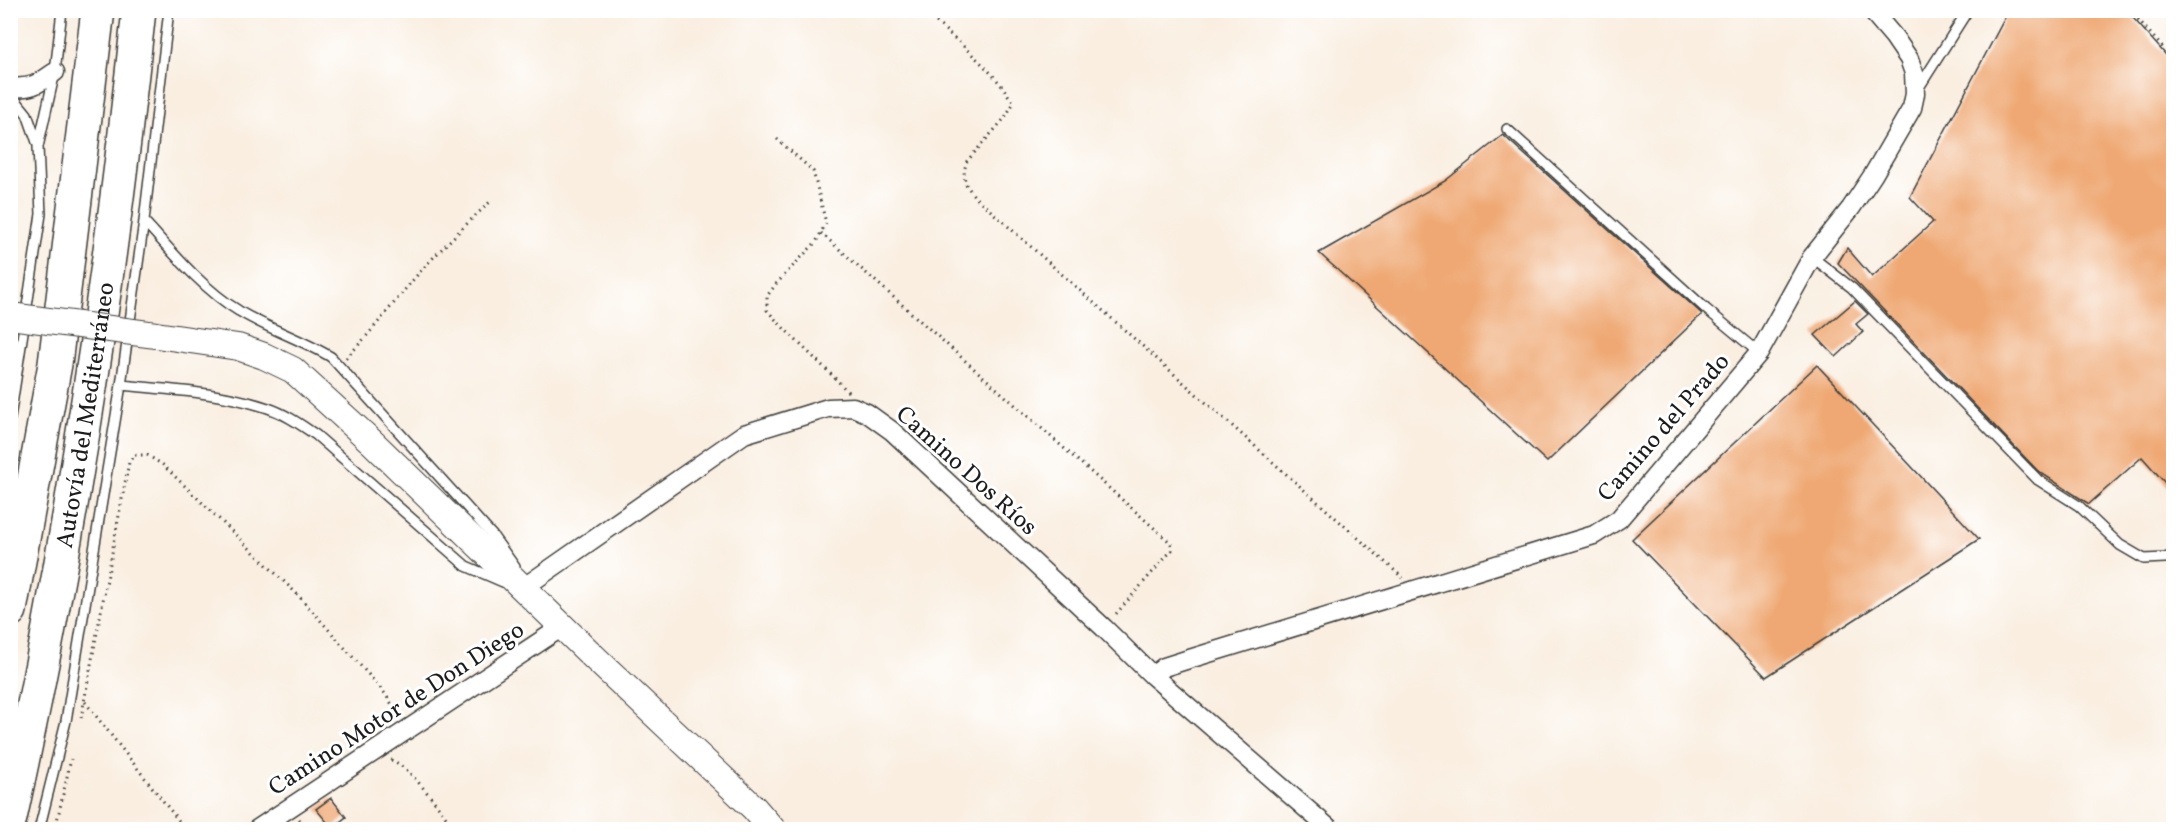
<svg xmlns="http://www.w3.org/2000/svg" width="2184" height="840" viewBox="0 0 2184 840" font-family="Vollkorn,serif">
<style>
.building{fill:#efa873}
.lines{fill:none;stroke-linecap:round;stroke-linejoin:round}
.lane-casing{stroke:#3d3c39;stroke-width:12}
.street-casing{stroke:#3d3c39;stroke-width:21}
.secondary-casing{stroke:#3d3c39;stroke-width:28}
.highway-casing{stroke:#3d3c39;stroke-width:36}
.path{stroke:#3d3c39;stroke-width:3;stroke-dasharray:1.5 4.5;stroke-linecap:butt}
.lane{stroke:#fff;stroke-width:9}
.street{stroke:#fff;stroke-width:18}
.secondary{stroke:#fff;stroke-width:26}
.highway{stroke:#fff;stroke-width:33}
.secondary-bridge-casing{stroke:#3d3c39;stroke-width:28;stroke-linecap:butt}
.secondary-bridge{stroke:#fff;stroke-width:26}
.labels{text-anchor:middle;stroke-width:6;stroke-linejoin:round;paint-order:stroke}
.street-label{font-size:24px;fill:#1c1c1c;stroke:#fff}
</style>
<rect width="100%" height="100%" fill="#fff"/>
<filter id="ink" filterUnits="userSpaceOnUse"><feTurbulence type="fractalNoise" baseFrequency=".0167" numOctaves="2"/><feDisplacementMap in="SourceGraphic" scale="12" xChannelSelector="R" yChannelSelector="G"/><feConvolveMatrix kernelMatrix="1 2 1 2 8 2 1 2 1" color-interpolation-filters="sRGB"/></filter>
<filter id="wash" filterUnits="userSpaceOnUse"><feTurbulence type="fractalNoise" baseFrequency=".008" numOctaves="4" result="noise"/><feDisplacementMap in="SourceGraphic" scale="24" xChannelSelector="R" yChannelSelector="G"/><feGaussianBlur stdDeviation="1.35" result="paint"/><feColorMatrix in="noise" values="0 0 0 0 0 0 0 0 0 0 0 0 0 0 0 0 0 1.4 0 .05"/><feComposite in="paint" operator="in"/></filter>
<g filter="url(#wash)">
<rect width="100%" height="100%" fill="#f9eee0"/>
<g id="blocks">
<path class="building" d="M2009 10H2126L2174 64V493L2142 457 2089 504 2038 471 1838 263 1847 248 1872 277 1933 222 1910 197Z
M1503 135 1702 314 1547 462 1319 253 1445 181Z
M1855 301 1868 314 1856 324 1863 332 1836 357 1815 335Z
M1817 365 1979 539 1766 677 1632 539Z
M331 798 346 817 332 828 316 809Z"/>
</g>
</g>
<g filter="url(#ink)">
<use href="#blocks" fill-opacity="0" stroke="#3d3c39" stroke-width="1.5"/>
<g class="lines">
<defs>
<path id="lane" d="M1918 89 1968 10
M10 93 27 114 38 145
M1507 129 1706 309 1759 353
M144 221C171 251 205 291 239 311 268 329 301 339 331 357L492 535 515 567
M1812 257 1852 288 2038 480 2079 506 2120 545 2144 559 2165 558 2174 555
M121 385C170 390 221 392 268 408 286 414 301 425 316 435L466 566 503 582
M10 418 41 214 38 147 55 72 62 10
M39 830 66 721 121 385 144 221 169 10"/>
<path id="street" d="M10 87C32 89 38 84 55 72
M523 588 744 434 828 408 853 407 867 413 892 431 1104 628 1153 676 1331 830
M1153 676 1164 667 1186 660 1594 535 1619 519 1759 353 1812 257 1851 208 1873 175 1912 108 1915 94 1914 73 1909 59 1894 37 1871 10
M256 830 562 627"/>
<path id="secondary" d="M156 335 238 347 264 356 293 370 373 443 597 660 754 808 773 830"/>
<g id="highway">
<path d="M10 610 55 364 98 10"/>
<path id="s1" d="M10 818C69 551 110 282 139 10"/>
</g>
</defs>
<use href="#lane" class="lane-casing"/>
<use href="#street" class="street-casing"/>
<use href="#secondary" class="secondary-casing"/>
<use href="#highway" class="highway-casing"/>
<path class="path" d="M923 10C949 35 999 73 1013 104L1004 119 967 161 964 171 965 183 974 196 1403 578
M2130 10 2163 48
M777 139 813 171 826 223 816 242 776 284 767 296V310C792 339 822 363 848 392
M821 233 1171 543 1172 550 1115 615
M346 358C372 332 394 302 418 274 441 249 465 225 490 202
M85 702 186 830
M81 718 129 462 134 455H147L163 465 297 594 383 691 399 715
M391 760C410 766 442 812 456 830
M299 819 307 830
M55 830 71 759"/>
<use href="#lane" class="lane"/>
<use href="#street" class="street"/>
<use href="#secondary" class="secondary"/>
<use href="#highway" class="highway"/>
<defs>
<path id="secondary-bridge" d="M10 316 156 335"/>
</defs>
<use href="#secondary-bridge" class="secondary-bridge-casing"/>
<use href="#secondary-bridge" class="secondary-bridge"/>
</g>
</g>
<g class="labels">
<g class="street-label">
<text dy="8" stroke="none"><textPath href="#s1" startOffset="410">Autovía del Mediterráneo</textPath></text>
<text transform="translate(1663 427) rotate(-49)" y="8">Camino del Prado</text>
<text transform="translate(967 470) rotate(42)" y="8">Camino Dos Ríos</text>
<text transform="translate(396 708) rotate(-33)" y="8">Camino Motor de Don Diego</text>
</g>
</g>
<rect width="2184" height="840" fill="none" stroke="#fff" stroke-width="36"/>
</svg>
